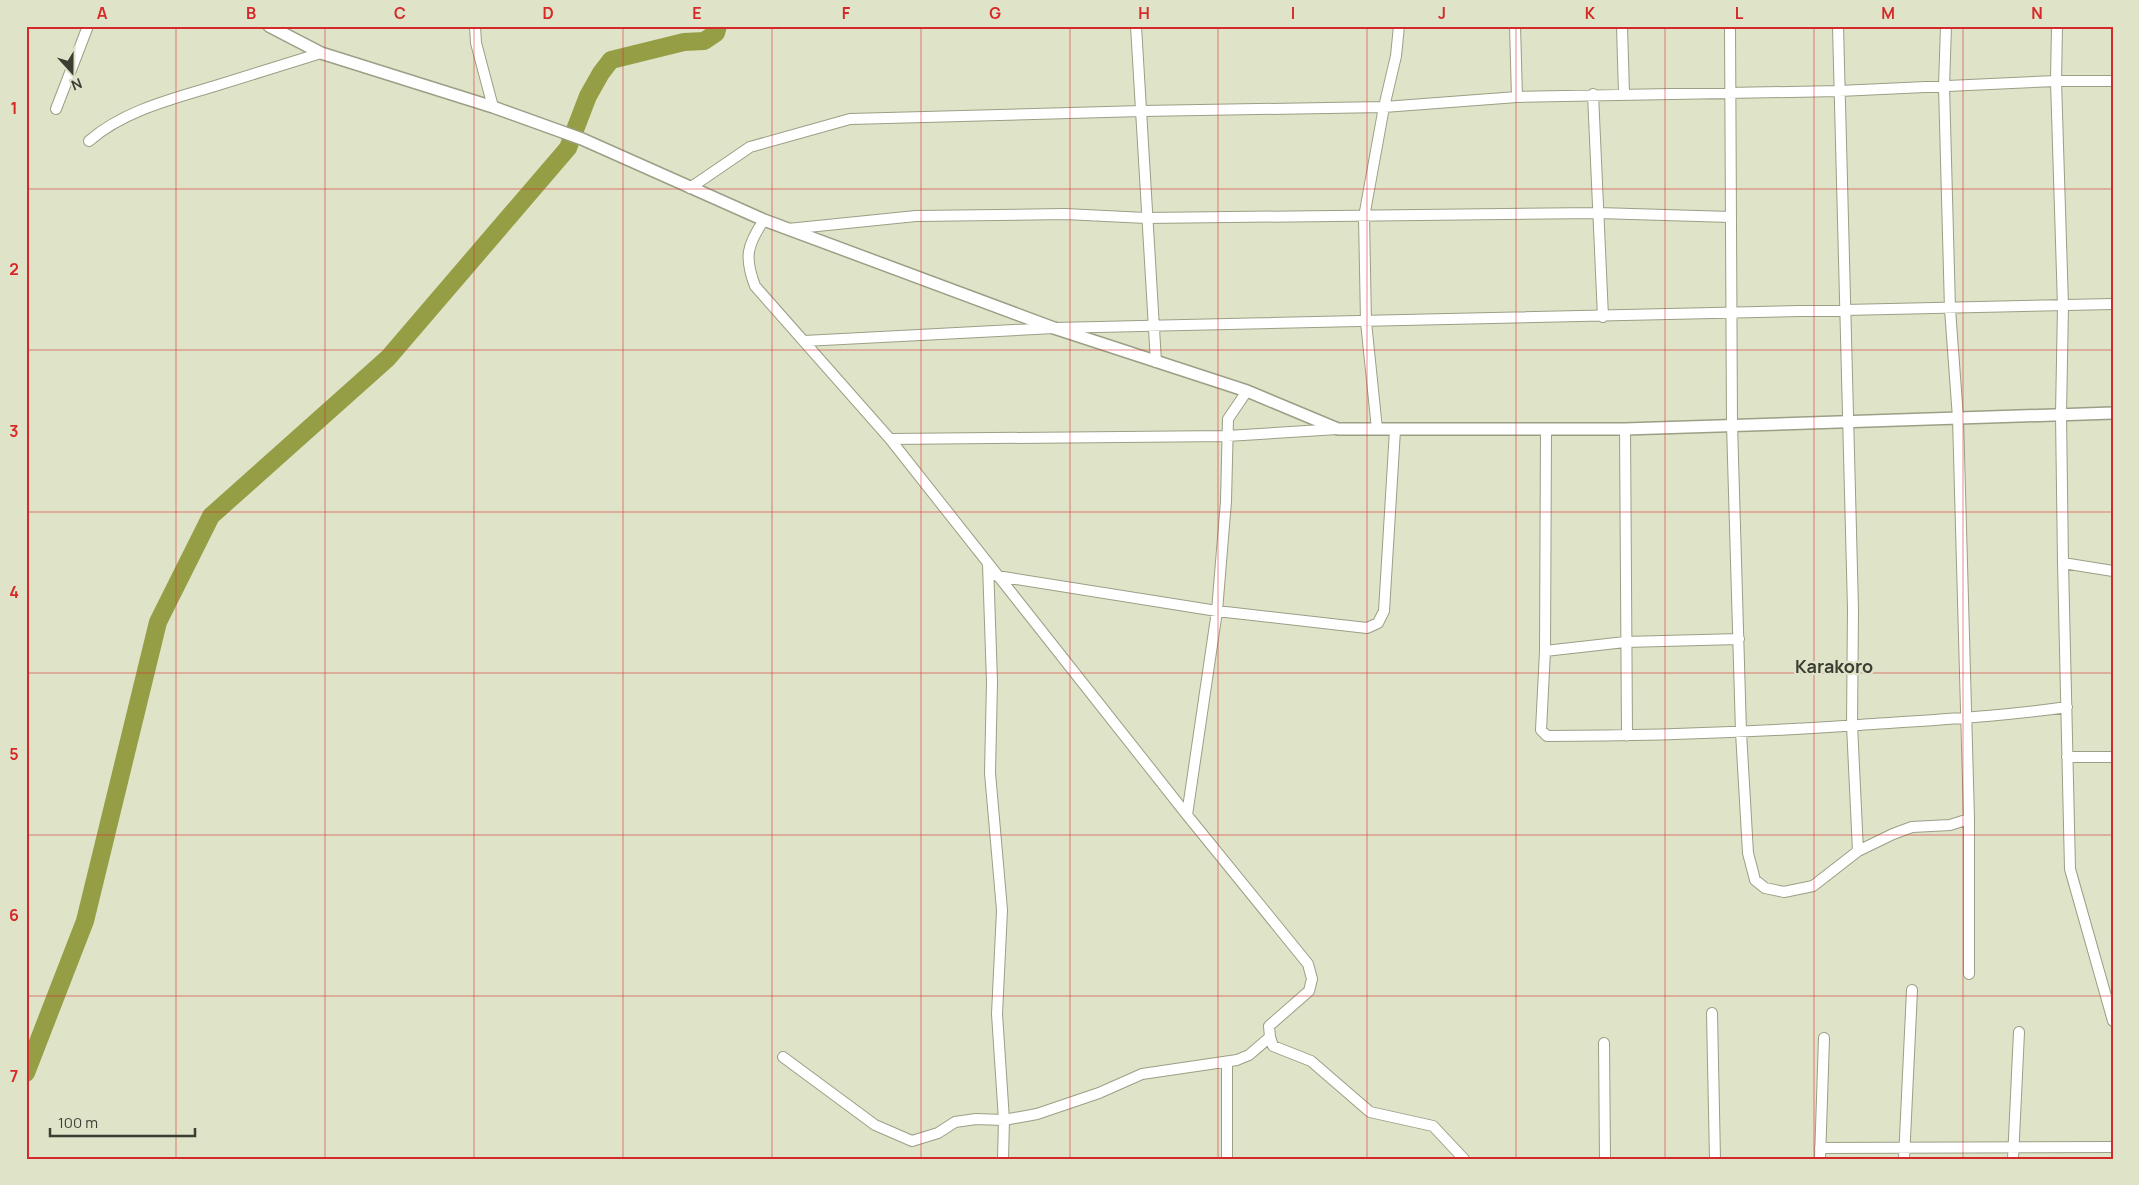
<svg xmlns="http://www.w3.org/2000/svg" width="2139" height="1185" viewBox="0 0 2139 1185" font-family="Manrope,sans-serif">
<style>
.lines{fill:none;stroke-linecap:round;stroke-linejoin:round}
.river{stroke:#969e45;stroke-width:18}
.minor-casing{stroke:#9b9f85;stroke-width:12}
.tertiary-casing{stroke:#9b9f85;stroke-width:14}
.minor{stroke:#fff;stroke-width:10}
.tertiary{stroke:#fff;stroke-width:11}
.grid{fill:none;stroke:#d62828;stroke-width:1;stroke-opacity:0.55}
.labels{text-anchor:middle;stroke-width:4.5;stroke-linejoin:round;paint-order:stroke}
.quarter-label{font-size:18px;font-weight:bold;fill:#3c3e33;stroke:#dfe3c8}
.neatline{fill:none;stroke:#d62828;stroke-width:2}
.grid-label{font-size:16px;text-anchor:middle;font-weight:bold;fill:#d62828}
</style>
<rect width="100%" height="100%" fill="#dfe3c8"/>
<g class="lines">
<path class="river" d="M26 1073 85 921 158 622 211 516 388 358 568 148 588 96 601 73 611 60 684 42 704 41 716 33 718 26"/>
<defs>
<path id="minor" d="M475 26 476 43 493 107
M1136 26 1156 362
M1515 26 1517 97
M1622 26 1624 94
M1730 26 1732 424 1741 732 1748 853 1755 880 1765 888 1784 892 1813 886 1858 851 1893 834 1912 827 1950 825 1969 819
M1838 26 1853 609 1852 725 1858 851
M1946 26 1944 86 1950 309 1958 418 1969 819V974
M2057 26 2056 81 2063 306 2061 414 2063 563 2070 869 2113 1021
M1593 94 1603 317
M56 109 88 26
M89 141C123 111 172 99 215 86 250 75 286 64 321 53
M690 188 750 147 850 119 1142 111 1384 107 1517 97 1839 91 2056 81H2113
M764 220C747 245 744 257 755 286L890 439 1187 815 1308 964 1312 979 1309 991 1269 1026 1270 1037 1273 1046 1311 1061 1370 1112 1433 1126 1464 1159
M788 229 916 216 1065 214 1146 218 1598 213 1731 217
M804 341 1054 328 2113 304
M1377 429 1366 322 1364 217 1384 107 1396 56 1399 26
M1546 429 1545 651 1541 730 1547 736C1652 736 1756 732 1860 725 1929 720 1999 717 2067 707
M1625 429 1627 736
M890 439 1227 436 1338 429
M2063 563 2113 571
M988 564 992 682 990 773 1002 910 997 1014 1004 1120 1003 1159
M997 576 1217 611 1367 628 1378 623 1384 611 1395 430
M1545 651 1625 642 1739 639
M2067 757H2113
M1187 815 1217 611 1226 501 1228 419 1247 391
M1712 1013 1715 1159
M1604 1043 1605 1159
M783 1057 875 1125 912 1141 938 1133 955 1122 976 1119 1004 1120 1037 1114 1099 1093 1142 1074 1237 1060 1249 1055 1270 1037
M1227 1062V1159
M1820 1148 2113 1147
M1820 1159 1824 1038
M1904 1159 1912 990
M2013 1159 2019 1032"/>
<path id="tertiary" d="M269 26 321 53 493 107 582 139 764 220 1054 328 1247 391 1338 429H1625L2113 413"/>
</defs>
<use href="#minor" class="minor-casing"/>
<use href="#tertiary" class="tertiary-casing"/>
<use href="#minor" class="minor"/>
<use href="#tertiary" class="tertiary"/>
</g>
<path class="grid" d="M176 26V1159M325 26V1159M474 26V1159M623 26V1159M772 26V1159M921 26V1159M1070 26V1159M1218 26V1159M1367 26V1159M1516 26V1159M1665 26V1159M1814 26V1159M1963 26V1159M26 189H2113M26 350H2113M26 512H2113M26 673H2113M26 835H2113M26 996H2113"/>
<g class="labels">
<g class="quarter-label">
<text x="1834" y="673">Karakoro</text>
</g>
</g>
<rect width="2139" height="1185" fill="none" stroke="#dfe3c8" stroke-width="55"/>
<g transform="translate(72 72) rotate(159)" stroke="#dfe3c8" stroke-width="4" paint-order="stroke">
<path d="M0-4L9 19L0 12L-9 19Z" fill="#3c3e33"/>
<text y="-8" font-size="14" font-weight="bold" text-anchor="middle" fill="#3c3e33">N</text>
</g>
<path d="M50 1128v8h145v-8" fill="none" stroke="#3c3e33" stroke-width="2.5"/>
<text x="58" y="1128" font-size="15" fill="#3c3e33" stroke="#dfe3c8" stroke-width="4" paint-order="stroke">100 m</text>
<rect x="28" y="28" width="2084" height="1130" class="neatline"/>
<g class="grid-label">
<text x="102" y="19">A</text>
<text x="251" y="19">B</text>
<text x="400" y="19">C</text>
<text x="548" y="19">D</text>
<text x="697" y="19">E</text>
<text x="846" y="19">F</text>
<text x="995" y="19">G</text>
<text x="1144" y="19">H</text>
<text x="1293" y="19">I</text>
<text x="1442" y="19">J</text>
<text x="1590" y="19">K</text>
<text x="1739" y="19">L</text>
<text x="1888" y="19">M</text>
<text x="2037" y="19">N</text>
<text x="14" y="114">1</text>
<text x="14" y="275">2</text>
<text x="14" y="437">3</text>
<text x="14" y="598">4</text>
<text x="14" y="760">5</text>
<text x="14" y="921">6</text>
<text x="14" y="1082">7</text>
</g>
</svg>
